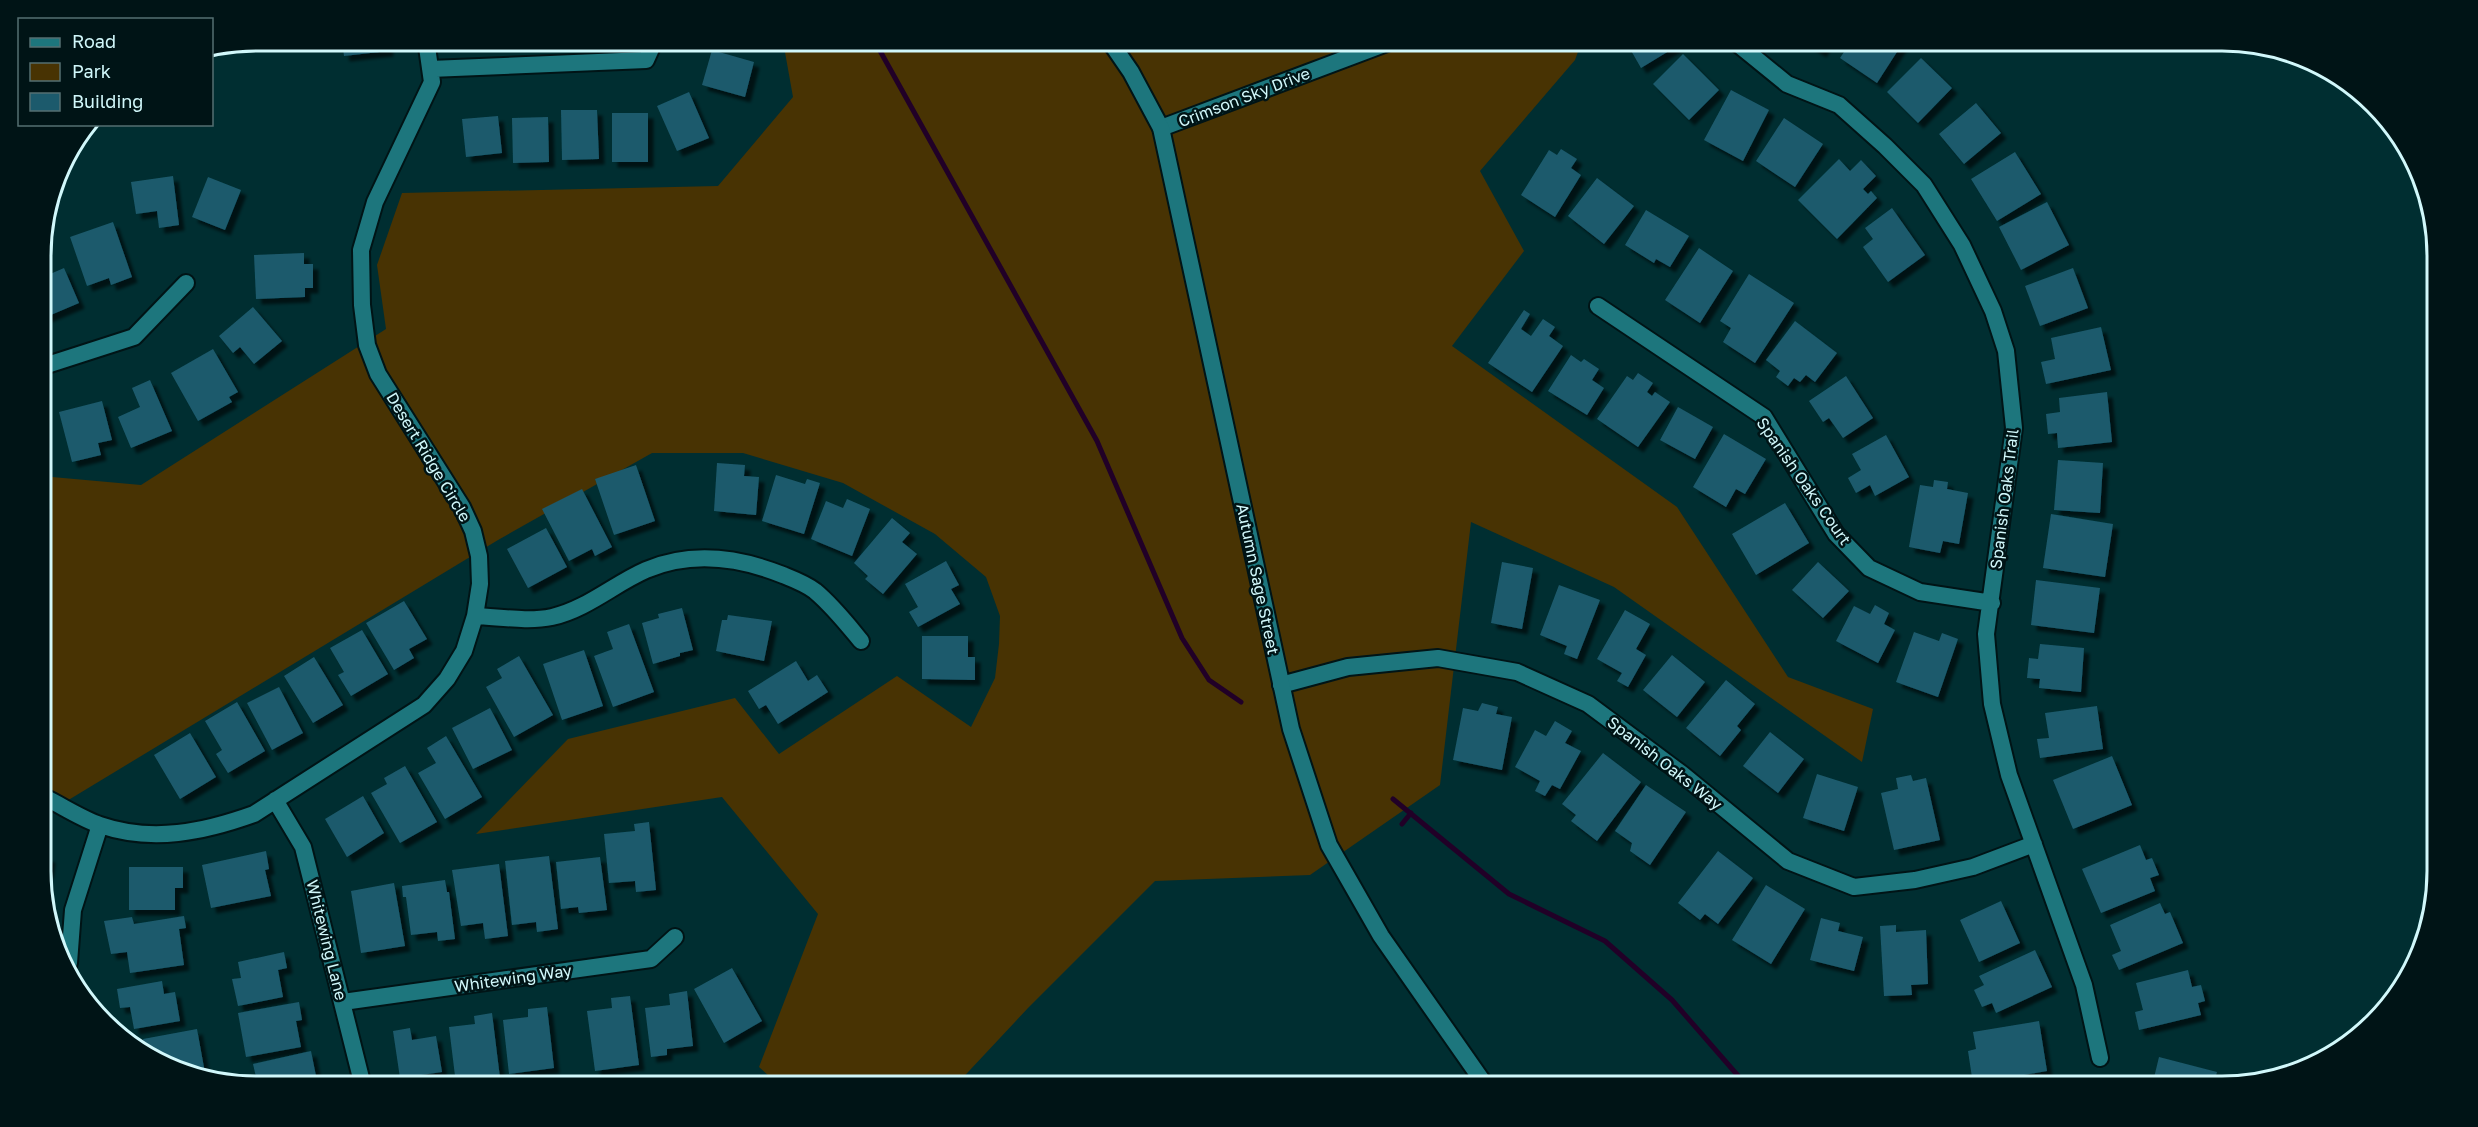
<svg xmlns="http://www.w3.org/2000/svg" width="2478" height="1127" viewBox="0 0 2478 1127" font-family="'Golos Text',sans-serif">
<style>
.green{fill:#483303}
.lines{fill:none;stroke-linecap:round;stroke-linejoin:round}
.stream{stroke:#210027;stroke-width:5}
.building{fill:#1c5a6c;filter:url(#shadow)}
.minor-casing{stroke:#001416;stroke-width:20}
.tertiary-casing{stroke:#001416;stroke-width:20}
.minor{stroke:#1d767d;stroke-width:16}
.tertiary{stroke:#1d767d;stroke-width:16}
.labels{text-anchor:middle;stroke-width:5;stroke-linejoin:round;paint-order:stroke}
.street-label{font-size:16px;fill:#d1f8fb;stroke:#001416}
.rim{fill:none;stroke:#d1f8fb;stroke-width:3}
</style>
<defs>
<filter id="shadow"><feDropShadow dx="5.5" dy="5.5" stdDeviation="1.5" flood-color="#0009"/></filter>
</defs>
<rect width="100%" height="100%" fill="#002e31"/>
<path class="green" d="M783 41H1582L1575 60 1480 171 1524 251 1452 346 1677 507 1788 677 1873 709 1862 762 1614 587 1471 522 1440 785 1310 875 1155 881 1028 1008 955 1086H780L759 1067 818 914 722 797 476 834 568 739 735 698 779 754 897 676 971 727 995 678 999 644 1000 616 986 577 935 534 843 483 743 453H652L498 540 42 816 41 476 141 485 386 329 377 265 402 193 718 186 793 97Z"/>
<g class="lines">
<path class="stream" d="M874 40 1097 441 1182 638 1209 680 1241 702
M1393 799 1509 894 1605 941 1672 1000 1747 1086
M1402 824 1411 813"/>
</g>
<path class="building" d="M342 40H387L388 51 344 56Z
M1625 40H1681L1682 43 1641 68Z
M1802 40H1828L1821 52Z
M1852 40H1903L1904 41 1877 83 1840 58Z
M712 50 754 62 745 97 702 85Z
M1683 54 1719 90 1689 120 1653 84Z
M1921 58 1952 88 1918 123 1887 92Z
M1731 90 1769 110 1743 161 1704 140Z
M689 92 709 138 677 151 657 106Z
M1976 103 2001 133 1964 164 1939 134Z
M561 110H597L599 159 562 160Z
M612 113H648V162H612Z
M498 116 502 153 466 157 462 119Z
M548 117 549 162 513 163 512 118Z
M1784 118 1823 144 1795 187 1756 161Z
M1561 149 1577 159 1571 168 1581 175 1555 217 1521 195 1549 150 1557 155Z
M2015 152 2041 194 1997 221 1971 179Z
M1839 159 1850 171 1861 160 1876 176 1863 189 1868 194 1871 191 1877 198 1837 239 1798 200Z
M173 176 179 225 159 228 157 211 136 214 131 182Z
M208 177 241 190 225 230 192 217Z
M1597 178 1634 206 1604 244 1568 216Z
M2047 202 2069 245 2021 270 1999 227Z
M1892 208 1925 255 1888 282 1863 247 1873 239 1865 228Z
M1646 210 1689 236 1670 267 1656 259 1654 263 1625 245Z
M113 222 132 277 111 285 109 278 87 286 70 237Z
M1699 248 1733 271 1700 323 1665 300Z
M304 253V264H313V288H305V297L256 299 254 255Z
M64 268 79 303 46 317 41 307V278Z
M2073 268 2088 308 2040 326 2025 286Z
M1749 274 1794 303 1755 363 1723 342 1731 328 1720 321Z
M253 307 282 341 254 364 240 347 233 353 219 336Z
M1524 310 1530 314 1521 329 1531 336 1543 319 1555 327 1549 336 1563 346 1532 392 1488 363Z
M1795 321 1837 353 1815 382 1806 375 1800 382 1794 378 1788 386 1776 377 1780 371 1766 360Z
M2101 327 2111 370 2046 384 2041 362 2055 359 2051 338Z
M213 349 238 392 229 397 232 402 198 421 171 373Z
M1571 355 1581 362 1584 359 1599 369 1592 380 1604 388 1587 415 1548 391Z
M1638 373 1653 383 1647 392 1652 396 1655 392 1670 402 1638 447 1597 419 1627 376 1633 380Z
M1846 376 1873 418 1843 438 1829 418 1823 422 1809 401Z
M150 380 172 431 131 448 118 417 140 407 132 388Z
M2107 392 2112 442 2058 448 2057 433 2048 434 2046 414 2060 412 2059 398Z
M102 401 112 440 98 443 101 455 72 462 59 412Z
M1678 407 1713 427 1695 459 1660 440Z
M1724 434 1766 459 1745 494 1736 489 1726 507 1693 487Z
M1886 435 1909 477 1875 496 1870 485 1856 493 1848 478 1861 470 1852 454Z
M2058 460 2103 463 2100 513 2054 510Z
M717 463 745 465 744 476 759 477 756 515 714 511Z
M636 465 655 521 614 535 595 479Z
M776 475 805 484 807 479 820 483 804 534 762 521Z
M1934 480 1948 482 1947 489 1968 493 1959 544 1943 541 1940 553 1909 547 1920 485 1933 487Z
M582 489 612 547 595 556 592 549 569 561 542 509Z
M847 499 870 509 852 556 811 539 826 501 843 508Z
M1785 503 1809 543 1756 575 1732 534Z
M2051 514 2113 524 2105 577 2043 568Z
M892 518 910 533 902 542 917 554 883 594 865 579 868 576 854 563Z
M546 528 567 567 528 588 507 549Z
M946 561 959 585 951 589 960 604 918 627 909 612 918 607 905 584Z
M1502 562 1533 568 1522 629 1491 623Z
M1818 562 1849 591 1823 618 1792 590Z
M2036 580 2100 588 2094 633 2031 625Z
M1559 585 1600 600 1577 659 1564 654 1567 646 1540 635Z
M404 601 427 639 409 649 414 658 394 670 366 623Z
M1875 605 1889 613 1884 624 1895 630 1878 663 1836 641 1854 606 1870 614Z
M682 608 693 650 680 653V656L653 664 642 623 659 618 658 614Z
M1625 610 1650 624 1636 649 1646 655 1628 687 1617 681 1622 673 1597 659Z
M728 615 772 621 764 661 716 651 722 620H727Z
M629 624 654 692 613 707 594 656 613 649 607 632Z
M362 630 388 674 351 696 338 675 344 672 330 648Z
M1914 632 1939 641 1942 633 1958 639 1938 697 1896 682Z
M922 636H968V657H975V680L922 679Z
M2040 644 2084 648 2081 692 2039 688 2040 679 2027 678 2029 658 2038 659Z
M584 650 603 706 562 720 543 664Z
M1672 655 1705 682 1677 717 1643 690Z
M519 656 553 715 514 737 486 687 502 678 497 669Z
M314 657 343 705 313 723 284 676Z
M796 661 808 681 817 675 828 692 778 724 766 705 759 709 748 691Z
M1726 680 1755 704 1737 726 1741 730 1720 756 1686 728Z
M279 687 303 733 272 750 247 703Z
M237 702 265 751 228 773 216 754 222 750 205 721Z
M1482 703 1498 707 1496 714 1512 717 1502 770 1453 760 1463 708 1478 711Z
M2097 706 2103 749 2040 758 2037 739 2049 738 2045 713Z
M490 708 512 750 473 769 452 728Z
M1555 721 1572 731 1565 743 1581 751 1560 789 1552 785 1545 796 1535 791 1540 781 1515 767 1535 730 1546 736Z
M1770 732 1804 759 1778 793 1743 766Z
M190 733 216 777 180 799 154 755Z
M446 736 482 797 445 819 418 773 436 763 427 748Z
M1603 753 1641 782 1597 841 1571 821 1576 815 1562 804Z
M2112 756 2132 805 2073 829 2053 780Z
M405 766 437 822 400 843 371 793 387 784 384 778Z
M1817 774 1858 787 1844 831 1803 818Z
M1911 775 1913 781 1926 778 1940 840 1894 850 1881 793 1898 789 1896 778Z
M1646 785 1686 812 1650 865 1630 851 1632 843 1615 831Z
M363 796 384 833 347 857 325 819Z
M649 822 656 890 636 892 635 881 609 883 604 834 635 831 634 824Z
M2140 845 2146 860 2152 858 2159 875 2150 878 2155 891 2101 913 2082 869Z
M266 851 269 869 265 870 271 896 211 908 202 865Z
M1718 851 1753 878 1718 924 1705 914 1700 920 1678 903Z
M42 856 50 857 48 873 42 872Z
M549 856 558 929 537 932 536 922 512 925 505 861Z
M600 857 607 910 579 913 578 907 561 909 556 862Z
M499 864 508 936 485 939 483 923 461 926 452 870Z
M129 867H183V888H175V910H129Z
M445 880 447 892H449L455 939 438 941 437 932 411 935 406 897H403L402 886Z
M394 883 405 946 361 953 351 891Z
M1766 885 1805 909 1771 964 1732 940Z
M2001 901 2020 943 1979 962 1960 920Z
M2160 903 2165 914 2170 912 2183 943 2119 970 2112 955 2121 951 2110 925Z
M184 916 186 928 179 929 184 965 130 973 127 952 111 954 104 921 132 917 134 924Z
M1821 918 1840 923 1838 931 1863 937 1854 971 1810 960Z
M1896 925V932L1926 930 1928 984 1911 985 1912 995 1884 996 1880 926Z
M2035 950 2052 987 1996 1013 1992 1003 1982 1007 1974 990 1984 985 1979 976Z
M284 952 287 968 278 970 283 997 238 1006 232 979 241 978 238 962Z
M732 968 762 1021 724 1043 694 989Z
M2188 970 2192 987 2201 985 2205 1001 2198 1003 2201 1015 2139 1030 2135 1012 2143 1010 2136 983Z
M162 981 164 994 175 992 180 1021 134 1029 130 1007 120 1008 117 989Z
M687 991 693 1046 667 1049V1055L651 1057 645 1008 670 1005 669 994Z
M630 996 639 1065 595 1071 587 1011 612 1008 611 998Z
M299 1002 302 1020 296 1021 301 1047 246 1057 238 1013Z
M547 1007 554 1068 509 1074 503 1020 528 1017V1009Z
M492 1013 500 1078 456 1084 449 1027 475 1024 474 1016Z
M2039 1021 2047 1071 1973 1084 1968 1051 1976 1049 1973 1032Z
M410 1028 412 1040 436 1036 442 1072 400 1078 393 1031Z
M197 1029 205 1073 196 1075 173 1070 145 1048 143 1039Z
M311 1051 318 1086H258L253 1064Z
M2159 1057 2217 1072 2213 1086H2152Z
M2039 1077 2053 1086H2033Z"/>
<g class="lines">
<defs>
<path id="minor" d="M1733 40 1787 84 1839 105 1885 146 1924 185 1962 245 1993 311 2006 351 2014 428 1986 634 1992 704 2009 775 2084 985 2100 1058
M430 69 646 60 655 40
M1161 128 1395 40
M1598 306 1764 417 1836 534 1869 568 1920 592 1992 603
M41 367 134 337 186 283
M475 616C500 617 528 622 552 617 587 609 614 584 646 570 691 551 738 557 783 575 793 579 806 584 815 591 833 606 847 624 861 641
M1281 685 1348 667 1438 658 1517 672 1588 704 1682 774 1788 861 1854 887 1915 880 1973 867 2034 844
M42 796C61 805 80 818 100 825 152 843 204 832 254 814L424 705 447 679 464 651 475 616 480 584 479 556 473 531 462 507 378 374 367 345 362 305 361 250 375 202 432 82 426 40
M275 800 303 847 363 1086
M69 963 73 910 100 825
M343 1002 651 959 675 937"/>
<path id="tertiary" d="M1109 40 1131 72 1161 128 1291 729 1329 845 1381 936 1486 1086"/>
</defs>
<use href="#minor" class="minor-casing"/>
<use href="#tertiary" class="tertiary-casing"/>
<use href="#minor" class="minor"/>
<use href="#tertiary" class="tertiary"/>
</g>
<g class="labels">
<g class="street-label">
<text transform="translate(1244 97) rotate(-21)" y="6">Crimson Sky Drive</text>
<text transform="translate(429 457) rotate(59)" y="6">Desert Ridge Circle</text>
<text transform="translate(1804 481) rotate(55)" y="6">Spanish Oaks Court</text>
<text transform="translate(2004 499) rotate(-83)" y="6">Spanish Oaks Trail</text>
<text transform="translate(1258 579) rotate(78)" y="6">Autumn Sage Street</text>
<text transform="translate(1665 763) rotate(38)" y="6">Spanish Oaks Way</text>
<text transform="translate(327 940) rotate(76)" y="6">Whitewing Lane</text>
<text transform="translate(513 978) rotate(-8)" y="6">Whitewing Way</text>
</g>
</g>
<path d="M0 0H2478V1127H0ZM256 51H2222A205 205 0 0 1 2427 256V871A205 205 0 0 1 2222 1076H256A205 205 0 0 1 51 871V256A205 205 0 0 1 256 51Z" fill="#001416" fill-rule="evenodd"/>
<path class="rim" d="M256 51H2222A205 205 0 0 1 2427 256V871A205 205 0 0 1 2222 1076H256A205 205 0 0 1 51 871V256A205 205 0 0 1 256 51Z"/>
<rect x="18" y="18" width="195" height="108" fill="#001416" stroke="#546f72" stroke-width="1.5"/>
<rect x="30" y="38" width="30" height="9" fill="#1d767d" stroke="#546f72" stroke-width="1.5"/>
<text x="72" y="48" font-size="18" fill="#d1f8fb">Road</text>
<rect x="30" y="63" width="30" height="18" fill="#483303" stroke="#546f72" stroke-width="1.5"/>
<text x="72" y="78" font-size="18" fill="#d1f8fb">Park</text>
<rect x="30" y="93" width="30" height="18" fill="#1c5a6c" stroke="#546f72" stroke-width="1.5"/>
<text x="72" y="108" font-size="18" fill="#d1f8fb">Building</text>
</svg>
